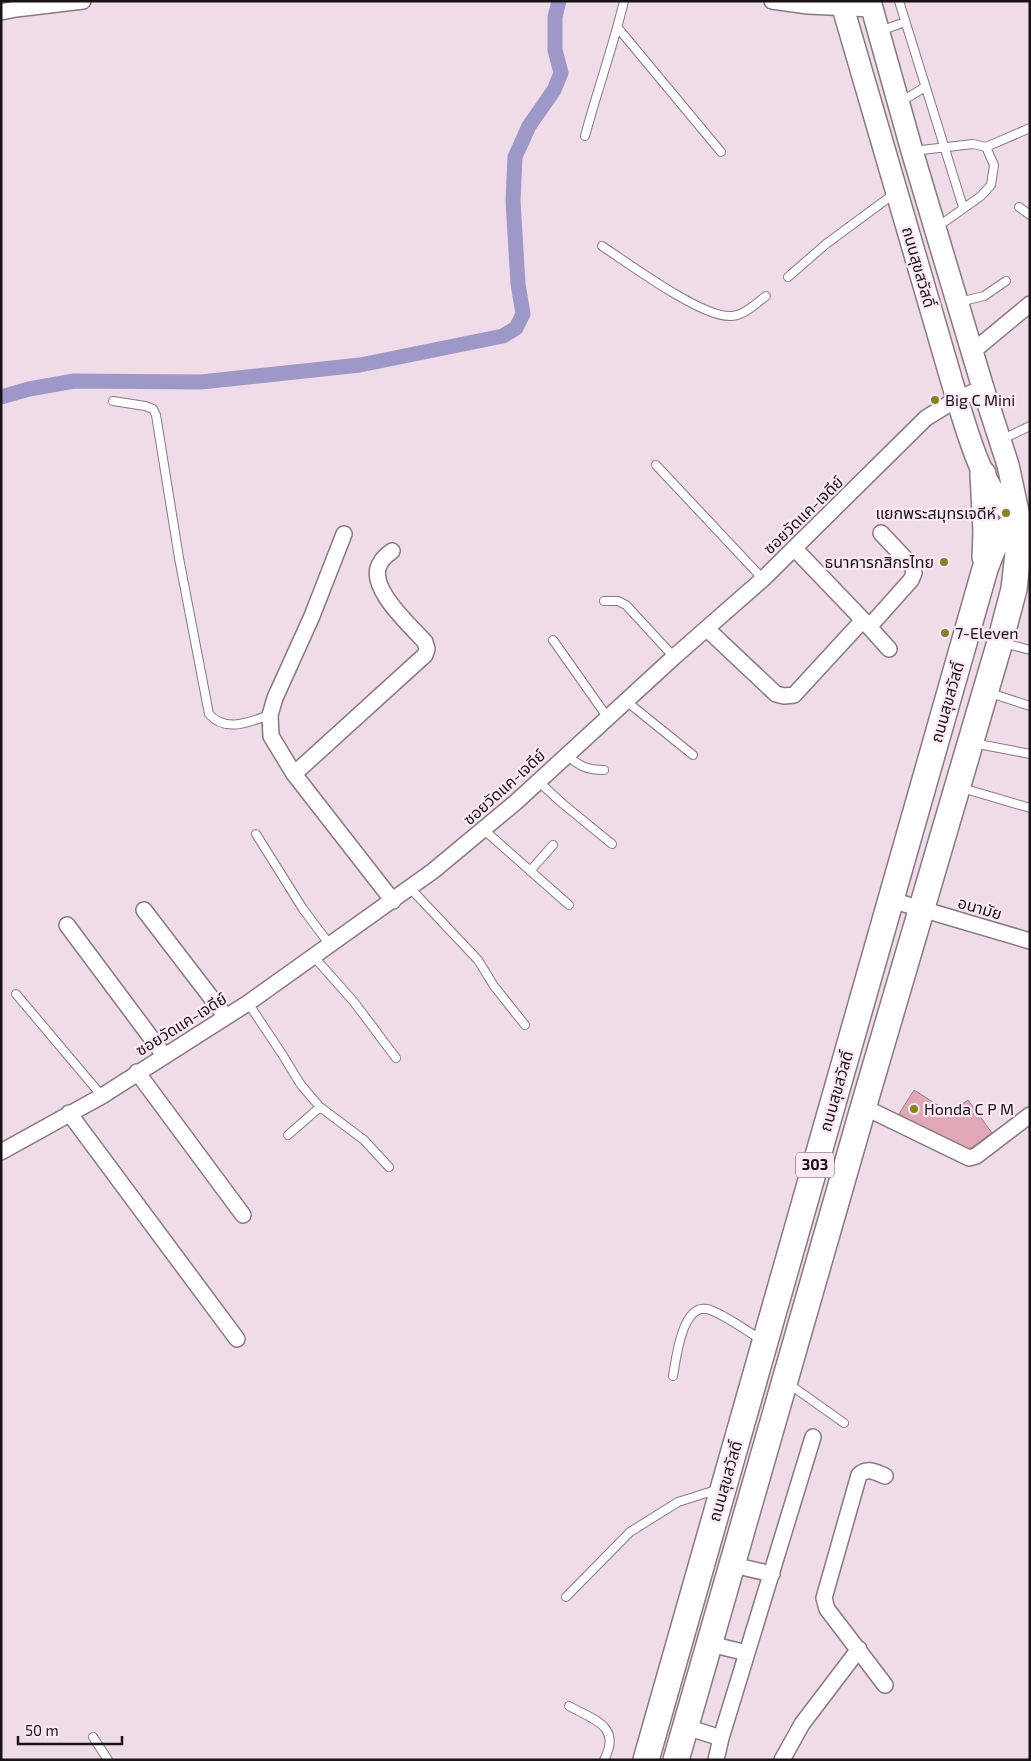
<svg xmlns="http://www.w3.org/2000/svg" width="1031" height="1761" viewBox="0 0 1031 1761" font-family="'Exo 2','Noto Sans Thai',sans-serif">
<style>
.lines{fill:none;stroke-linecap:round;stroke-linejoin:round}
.canal{stroke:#9e98c8;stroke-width:15}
.building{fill:#e0a8b5;stroke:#947f83}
.service-casing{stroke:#897883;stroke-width:10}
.minor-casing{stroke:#897883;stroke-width:18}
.secondary-casing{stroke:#897883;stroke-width:24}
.primary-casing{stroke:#897883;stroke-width:28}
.service{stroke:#fff;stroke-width:8}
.minor{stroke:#fff;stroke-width:15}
.secondary{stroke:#fff;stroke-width:21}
.primary{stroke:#fff;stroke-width:25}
.poi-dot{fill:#8c8026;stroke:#fce9f5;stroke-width:2}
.labels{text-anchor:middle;stroke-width:4.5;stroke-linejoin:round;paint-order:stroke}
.shield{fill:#fce9f5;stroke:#5d535a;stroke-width:1}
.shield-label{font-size:15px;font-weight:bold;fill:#191317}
.street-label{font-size:16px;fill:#191317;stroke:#fce9f5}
.poi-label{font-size:16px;fill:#191317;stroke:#fce9f5;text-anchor:start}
</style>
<rect width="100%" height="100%" fill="#efdce8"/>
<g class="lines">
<path class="canal" d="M1 397 29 389 74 381 201 382 360 365 503 336 516 328 523 314 518 284 513 201 515 157 529 126 554 90 561 73 555 50V17L559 1"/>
</g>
<path class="building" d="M914 1090 950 1113 968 1100 992 1133 964 1153 899 1114Z"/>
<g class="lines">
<defs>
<path id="service" d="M899 1 963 207
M618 28 721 152
M880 31 905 22
M899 103 925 87
M585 136C597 91 613 47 624 1
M986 147 1030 128
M913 151 973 144 986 147 994 165 991 185 981 196 936 228
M1019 207 1030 215
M602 246C628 263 701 317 730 316 744 316 755 304 766 296
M788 277 826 244 895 193
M959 302 984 296 1006 281
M113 401 145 406 153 409 156 415 179 558 209 714C226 733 249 722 270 715
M1001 440 1030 426
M656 465 763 579
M604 601H618L626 605 674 657
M553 640 608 718
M1004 643 1030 650
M990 693 1030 706
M626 701 693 755
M973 743 1030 754
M566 755C580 766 586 770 604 770
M538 781 563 804 612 844
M962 788 1030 808
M483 829 569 905
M256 834 303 909 330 945
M530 871 553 845
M410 888 478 960 494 986 525 1025
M314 957 354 1002 396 1058
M16 994 102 1096
M248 1003 282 1054 301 1085 320 1107 364 1140 389 1167
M288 1135 320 1107
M673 1376C676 1359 682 1304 707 1309 721 1312 748 1332 762 1340
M789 1384 844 1423
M566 1597 630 1532 678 1502 719 1489
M569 1706C594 1720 622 1726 604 1760
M93 1737 108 1760"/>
<path id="minor" d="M772 1 808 6 872 9
M1 12 16 9 83 1
M972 352 1030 304
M344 534 312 616 275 698 270 715 271 736 294 774 393 901
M863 620 889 649
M869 627 911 580 914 573 913 567 881 533
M707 629 776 694 784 696 794 695 863 620 794 548
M294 774 425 655 427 649 425 642C411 626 364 585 381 562 383 558 388 554 392 551
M891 900 1030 941
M144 910 226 1017
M67 925 164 1055
M137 1072 243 1215
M864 1107 969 1158 976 1156 1030 1115
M69 1113 237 1339
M1 1152 102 1096 248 1003 433 871 516 802 674 657 763 579 926 418 957 399 983 388
M885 1476C875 1472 867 1467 859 1475L824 1598 827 1609 885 1685
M733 1565 772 1574
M710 1644 747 1653
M686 1727 721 1738
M716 1760 721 1738 813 1437
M782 1760 802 1724 859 1649"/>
<path id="secondary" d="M841 1 957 399C972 446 984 500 1030 527
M870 1 912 151 983 388 1008 465 1020 521"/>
<path id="primary" d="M983 474 986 532 985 557
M646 1760 985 569C994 546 996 533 1020 521L1019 544 1014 589 1000 642 866 1098 676 1760"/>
</defs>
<use href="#service" class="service-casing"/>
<use href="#minor" class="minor-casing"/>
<use href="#secondary" class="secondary-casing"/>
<use href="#primary" class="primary-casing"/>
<use href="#service" class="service"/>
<use href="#minor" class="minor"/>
<use href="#secondary" class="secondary"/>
<use href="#primary" class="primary"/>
</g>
<g class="poi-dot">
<circle cx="935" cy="400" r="5"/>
<circle cx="1006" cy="513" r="5"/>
<circle cx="944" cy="562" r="5"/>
<circle cx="945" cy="633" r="5"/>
<circle cx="914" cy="1109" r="5"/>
</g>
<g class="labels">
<rect class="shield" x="796" y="1152.5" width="38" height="25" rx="4"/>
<g class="shield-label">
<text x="815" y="1170">303</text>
</g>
<g class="street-label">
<text transform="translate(919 267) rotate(74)" y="6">ถนนสุขสวัสดิ์</text>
<text transform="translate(803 515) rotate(-44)" y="6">ซอยวัดแค-เจดีย์</text>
<text transform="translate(947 702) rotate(-74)" y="6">ถนนสุขสวัสดิ์</text>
<text transform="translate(504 787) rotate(-42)" y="6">ซอยวัดแค-เจดีย์</text>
<text transform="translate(980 908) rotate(16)" y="6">อนามัย</text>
<text transform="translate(181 1024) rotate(-32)" y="6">ซอยวัดแค-เจดีย์</text>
<text transform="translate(836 1091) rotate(-74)" y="6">ถนนสุขสวัสดิ์</text>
<text transform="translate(725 1481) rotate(-74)" y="6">ถนนสุขสวัสดิ์</text>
</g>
<g class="poi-label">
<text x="945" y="406">Big C Mini</text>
<text x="996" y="519" text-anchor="end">แยกพระสมุทรเจดีห์</text>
<text x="934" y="568" text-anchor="end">ธนาคารกสิกรไทย</text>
<text x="955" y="639">7-Eleven</text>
<text x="924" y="1115">Honda C P M</text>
</g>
</g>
<rect width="1031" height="1761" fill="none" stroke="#191317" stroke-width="5"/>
<path d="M18 1736v8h104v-8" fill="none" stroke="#191317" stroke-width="2.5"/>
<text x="25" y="1736" font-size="15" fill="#191317" stroke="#fce9f5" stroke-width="4" paint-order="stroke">50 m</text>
</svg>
